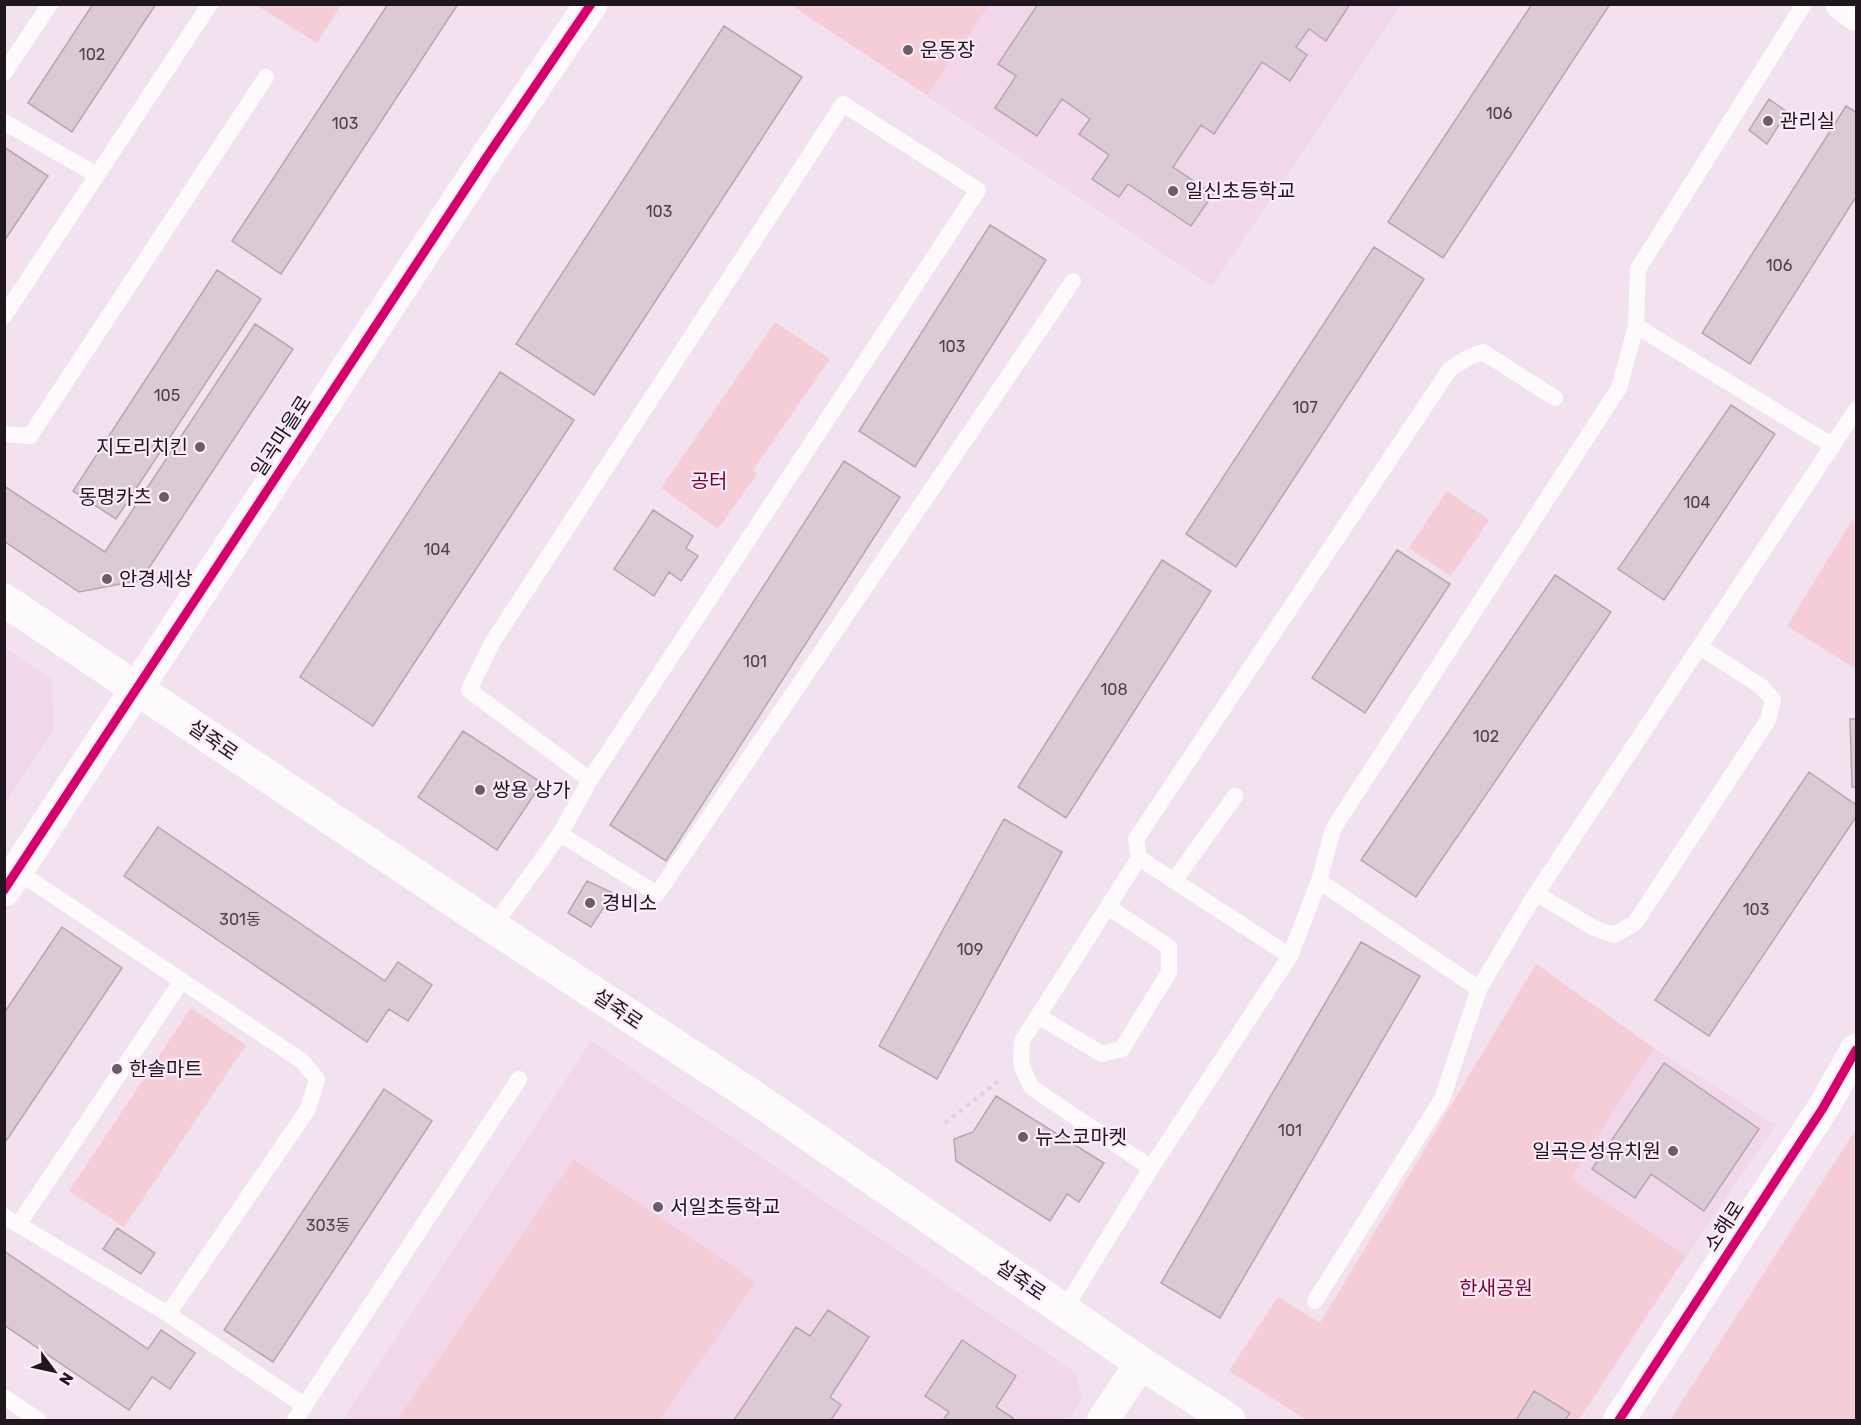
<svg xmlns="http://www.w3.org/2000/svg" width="1861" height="1425" viewBox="0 0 1861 1425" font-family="Rubik,'Noto Sans KR',sans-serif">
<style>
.built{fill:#f2d7eb}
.green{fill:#f5cdd6}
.building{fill:#d9cad3;stroke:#b5a7af;stroke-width:1.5}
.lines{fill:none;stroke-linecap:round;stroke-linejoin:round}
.path{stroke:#dad6da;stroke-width:4;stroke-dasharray:4.5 4.5;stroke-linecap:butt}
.lane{stroke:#fdfafc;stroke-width:16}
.street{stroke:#fdfafc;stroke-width:32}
.secondary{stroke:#fdfafc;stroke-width:33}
.cycleway-casing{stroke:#feecfa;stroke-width:13}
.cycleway{stroke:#d6006c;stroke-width:9}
.poi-dot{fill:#6a5d67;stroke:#feecfa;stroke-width:2}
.labels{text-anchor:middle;stroke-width:4.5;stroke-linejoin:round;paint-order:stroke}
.number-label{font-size:16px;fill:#4e434b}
.poi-label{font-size:20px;fill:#20161e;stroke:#feecfa;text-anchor:start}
.street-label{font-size:20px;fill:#20161e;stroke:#feecfa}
.park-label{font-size:20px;fill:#7e012d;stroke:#feecfa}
</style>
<rect width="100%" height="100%" fill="#f2e1ee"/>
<path class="built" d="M791 5H1401L1212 286Z
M5 648 52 680 53 730 5 803Z
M591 1041 1076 1373 1082 1400 1069 1420H342Z
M1654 1048 1776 1125 1686 1256 1570 1178Z"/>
<path class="green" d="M256 5H341L317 43Z
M791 5 988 4 989 5 927 95Z
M775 322 830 359 753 470 757 474 718 529 661 488Z
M1447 491 1489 520 1451 576 1409 548Z
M1852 520 1856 522V669L1787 626Z
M1536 964 1654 1048 1571 1178 1686 1256 1579 1420H1307L1229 1371 1278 1297 1320 1323Z
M191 1008 246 1045 124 1227 69 1191Z
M1856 1129V1420H1670Z
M574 1159 755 1282 660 1420H397Z"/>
<path class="building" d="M93 4H156L72 132 28 103Z
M388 4H458L281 274 232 241Z
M1038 4H1350L1326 41 1309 29 1296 47 1307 55 1290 81 1262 62 1214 134 1201 125 1173 167 1213 194 1191 226 1128 184 1119 197 1092 179 1109 155 1079 134 1090 119 1062 99 1037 136 995 108 1016 76 998 64Z
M1532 4H1610L1443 258 1388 222Z
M724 26 802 77 594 395 516 344Z
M1769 99 1787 112 1767 144 1749 130Z
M1846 106 1856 112V197L1750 364 1702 333Z
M4 147 48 176 4 241Z
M990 225 1046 260 915 467 859 431Z
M1374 247 1424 279 1236 567 1186 534Z
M217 270 261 299 116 519 73 491Z
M255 324 293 349 141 580 79 592 4 541V486L105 552Z
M500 372 574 420 373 726 300 677Z
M1731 405 1775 434 1664 600 1618 569Z
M844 461 900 497 666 861 610 825Z
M653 510 693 536 686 548 698 556 681 581 669 572 654 596 614 569Z
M1397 550 1450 584 1365 713 1312 678Z
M1162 560 1211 591 1066 818 1018 787Z
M1555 575 1611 612 1416 897 1361 860Z
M1850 719H1856V787H1852Z
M463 731 542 783 497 850 418 797Z
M1809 772 1856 805V817L1709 1036 1655 1000Z
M1004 819 1062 852 937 1079 879 1046Z
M158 827 385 981 398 962 432 985 408 1021 389 1009 367 1042 124 876Z
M587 881 613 893 591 927 568 913Z
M62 927 122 968 4 1144V1013Z
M1361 942 1420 976 1220 1318 1161 1283Z
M1664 1063 1759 1129 1704 1211 1651 1174 1635 1198 1592 1169Z
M384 1089 432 1121 273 1362 224 1330Z
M996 1096 1104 1163 1079 1202 1067 1194 1050 1221 956 1161 954 1139 973 1132Z
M117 1228 155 1253 141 1274 103 1249Z
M4 1251 148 1349 161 1330 195 1353 170 1389 152 1377 129 1410 4 1325Z
M828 1310 869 1337 830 1397 841 1405 831 1420H734L796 1327 810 1336Z
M962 1340 1016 1376 996 1407 1013 1418 1011 1420H943L949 1412 925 1396Z
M1534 1391 1570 1413 1565 1420H1516Z"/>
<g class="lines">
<path class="path" d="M945 1123 1001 1079"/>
<path class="lane" d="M4 73 50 4
M4 122 97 175
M4 316 210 4
M1636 326 1833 446
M4 434 30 436 266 77
M560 834 657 894 1073 281
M1139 858 1136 839 1450 369 1469 357 1483 352 1555 398
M17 871 302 1061 317 1079 308 1109 168 1314
M1174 881 1235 796
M1319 881 1479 989
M1537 894 1594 928 1614 935 1635 923 1768 720 1773 700 1762 687 1700 647
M493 927 560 834 590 780 978 190 843 104 492 643 469 690 590 780
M1038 1016 1102 1054 1122 1049 1169 972V947L1108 907
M1151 1168 1031 1087 1021 1064 1022 1041 1139 858 1290 956
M4 1216 168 1314 305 1406
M18 1225 181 982
M1315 1301 1442 1099 1479 989 1530 903 1856 410
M1064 1310 1151 1168 1290 956 1319 881 1333 829 1619 388 1636 326 1638 269 1804 4
M4 1397 38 1420
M295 1420 519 1079"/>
<path class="street" d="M1841 4 1856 15
M1103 1420 1141 1363
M1619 1420 1823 1108 1856 1050"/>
<path class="secondary" d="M4 600 493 927 751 1095 1141 1363 1229 1420
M4 890 488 155 591 4"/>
<defs>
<path id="cycleway" d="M4 890 488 155 591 4
M1619 1420 1823 1108 1856 1050"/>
</defs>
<use href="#cycleway" class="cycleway-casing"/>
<use href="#cycleway" class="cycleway"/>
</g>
<g class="poi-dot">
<circle cx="908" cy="50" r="6"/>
<circle cx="1768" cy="121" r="6"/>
<circle cx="1173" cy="191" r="6"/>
<circle cx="200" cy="447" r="6"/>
<circle cx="164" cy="497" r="6"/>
<circle cx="107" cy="579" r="6"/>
<circle cx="480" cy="790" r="6"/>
<circle cx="590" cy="903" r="6"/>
<circle cx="117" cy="1069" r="6"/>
<circle cx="1023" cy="1137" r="6"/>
<circle cx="1673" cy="1151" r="6"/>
<circle cx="658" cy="1207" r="6"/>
</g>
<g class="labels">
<g class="number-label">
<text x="92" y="60">102</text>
<text x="1499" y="119">106</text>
<text x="345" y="129">103</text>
<text x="659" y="217">103</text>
<text x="1779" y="271">106</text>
<text x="952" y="352">103</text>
<text x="167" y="401">105</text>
<text x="1305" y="413">107</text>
<text x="1697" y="508">104</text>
<text x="437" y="555">104</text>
<text x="755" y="667">101</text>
<text x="1114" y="695">108</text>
<text x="1486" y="742">102</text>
<text x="1756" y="915">103</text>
<text x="240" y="925">301동</text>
<text x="970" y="955">109</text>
<text x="1290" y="1136">101</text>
<text x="328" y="1231">303동</text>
</g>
<g class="poi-label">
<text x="920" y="57">운동장</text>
<text x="1780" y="128">관리실</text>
<text x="1185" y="198">일신초등학교</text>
<text x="188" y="454" text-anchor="end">지도리치킨</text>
<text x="152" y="504" text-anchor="end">동명카츠</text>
<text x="119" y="586">안경세상</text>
<text x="492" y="797">쌍용 상가</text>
<text x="602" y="910">경비소</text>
<text x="129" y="1076">한솔마트</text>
<text x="1035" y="1144">뉴스코마켓</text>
<text x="1661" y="1158" text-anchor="end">일곡은성유치원</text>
<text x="670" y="1214">서일초등학교</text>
</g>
<g class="street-label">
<text transform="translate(281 436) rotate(-57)" y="7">일곡마을로</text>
<text transform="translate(213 740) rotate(34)" y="7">설죽로</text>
<text transform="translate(618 1009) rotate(34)" y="7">설죽로</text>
<text transform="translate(1724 1226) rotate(-57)" y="7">소해로</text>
<text transform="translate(1021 1280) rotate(34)" y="7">설죽로</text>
</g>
<g class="park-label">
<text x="709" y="488">공터</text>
<text x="1496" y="1295">한새공원</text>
</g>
</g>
<rect width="1861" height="1425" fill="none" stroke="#20161e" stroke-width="12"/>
<g transform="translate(54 1371) rotate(123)" stroke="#feecfa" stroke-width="4.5" paint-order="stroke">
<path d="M0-4.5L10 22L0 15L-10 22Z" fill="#20161e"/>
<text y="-9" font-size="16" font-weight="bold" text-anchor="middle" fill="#20161e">N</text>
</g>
</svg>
